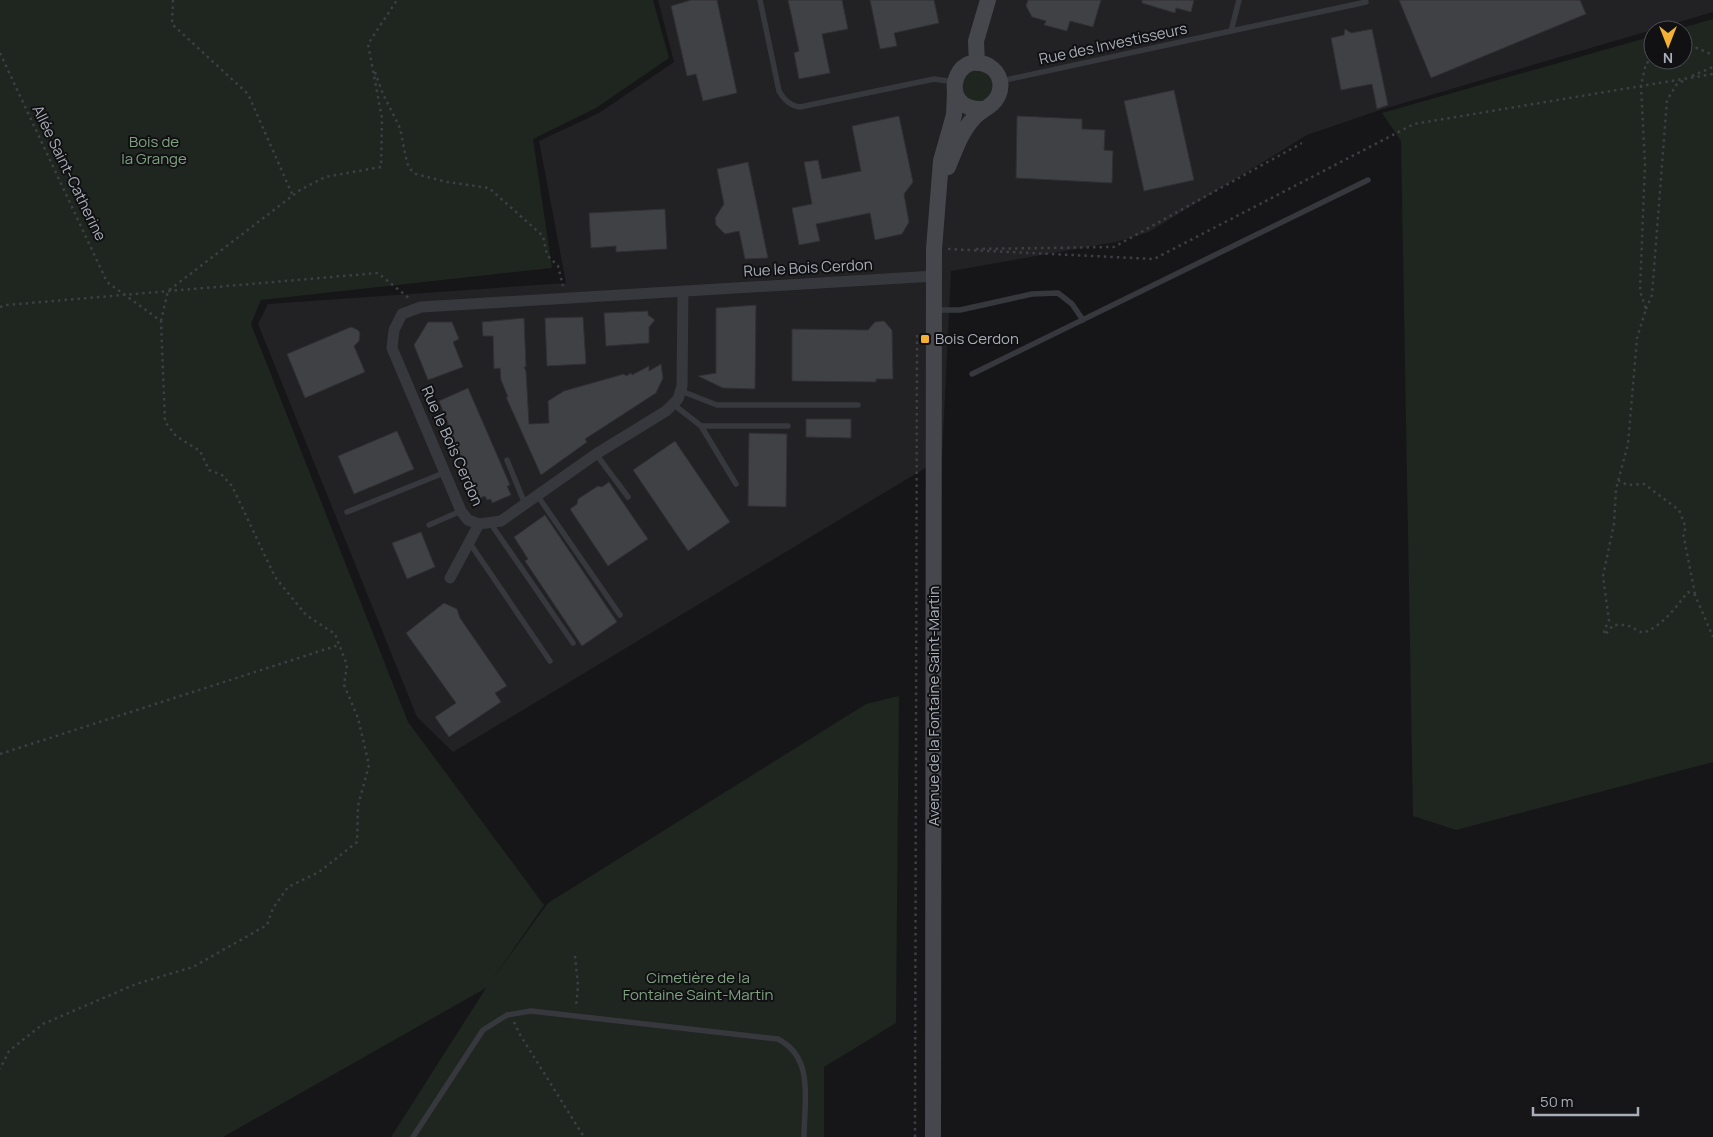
<svg xmlns="http://www.w3.org/2000/svg" width="1713" height="1137" viewBox="0 0 1713 1137" font-family="Manrope,sans-serif">
<style>
.built{fill:#222225}
.green{fill:#1e261f}
.building{fill:#404145;stroke:#303034}
.lines{fill:none;stroke-linecap:round;stroke-linejoin:round}
.path{stroke:#3d3f44;stroke-width:2.5;stroke-dasharray:2.5 4;stroke-linecap:butt}
.service{stroke:#37383d;stroke-width:5.5}
.minor{stroke:#37383d;stroke-width:11}
.secondary{stroke:#45474d;stroke-width:16}
.poi-dot{fill:#f2b134;stroke:#111113;stroke-width:2}
.labels{text-anchor:middle;stroke-width:4;stroke-linejoin:round;paint-order:stroke}
.street-label{font-size:15px;fill:#a8adb8;stroke:#111113}
.park-label{font-size:15px;fill:#7fa381;stroke:#111113}
.poi-label{font-size:15px;fill:#a8adb8;stroke:#111113;text-anchor:start}
</style>
<rect width="100%" height="100%" fill="#161618"/>
<path class="built" d="M658 0H1713V12L1380 110 1307 135 1149 232 1116 242 951 271 942 458 453 752 417 717 258 324 268 304 566 283 539 141 599 113 674 62Z"/>
<path class="green" d="M0 0H653L669 58 596 108 533 139 552 268 261 300 251 324 408 722 544 905 492 980 548 903 866 704 899 696 896 1023 824 1067V1137H391L486 988 223 1137H0Z
M1713 19V762L1456 830 1413 816 1401 141 1382 113 1653 36V60H1683V30H1675Z
M977 70 983 72 992 79 993 91 982 103 963 96 962 80 971 72Z"/>
<path class="building" d="M691 0H717L737 93 703 101 696 74 687 76 671 6Z
M788 0H842L848 29 822 34 830 73 799 79 794 53 799 51Z
M870 0H934L939 23 894 33 897 46 880 49Z
M1028 0H1101L1093 27 1070 21 1067 31 1044 25 1046 21 1032 17 1026 6Z
M1142 0H1194L1191 12 1176 8 1175 13 1142 3Z
M1399 0H1580L1586 14 1431 78Z
M1345 29 1351 33 1372 29 1388 105 1377 109 1372 84 1341 90 1331 38 1344 35Z
M1174 90 1194 180 1144 191 1124 101Z
M899 116 913 182 904 194 909 222 902 234 875 240 870 213 816 224 820 241 799 245 792 208 812 204 804 162 818 160 822 179 861 171 852 126Z
M1017 116 1082 119V129L1105 130 1104 150 1113 151 1112 183 1016 178Z
M748 162 768 258 745 259 739 231 725 234 716 225 715 218 724 204 717 169Z
M665 209 667 249 616 252V246L591 248 589 213Z
M756 305 755 389 723 388 698 376 716 373V308Z
M648 311V315L655 320 649 327V343L606 346 604 313Z
M583 317 586 364 547 366 545 318Z
M524 318 526 367H524L526 371 529 424 549 423 548 401 564 391 624 374 626 376 631 373 632 375 649 366V371L661 364 663 378 656 393 585 439 587 442 541 475 506 397H508L501 380 500 368 494 369 493 336H483L482 322Z
M884 321 892 330 893 379H876V382L792 381V329L868 330 875 322Z
M428 322H452L459 339 453 342 463 367 428 380 414 345Z
M351 327 358 330 360 333 359 341 354 346 365 372 305 398 287 354Z
M468 388 510 485 507 486 511 495 492 503 491 499 487 500 485 496 480 498 449 431 451 430 439 401Z
M806 419H851V438L806 437Z
M397 431 414 469 354 494 338 456Z
M749 433 787 434 786 507 748 506Z
M675 441 730 522 688 551 633 470Z
M609 482 648 539 608 566 570 509 577 504 578 499 598 486 602 487Z
M545 515 617 622 582 646 525 561 528 559 514 537Z
M421 532 435 567 407 579 392 543Z
M444 603 457 609 460 618 507 686 495 693 501 702 449 737 435 717 456 703 406 633Z"/>
<g class="lines">
<path class="path" d="M173 0 172 24 248 94 293 196
M1683 52 1697 48 1713 55
M0 53 107 282 161 321 165 422 176 436 200 451 209 470 222 475 232 486 275 577 306 615 335 634 347 665 344 685 358 718 369 765 358 806 357 842 319 872 288 887 273 908 267 925 193 967 136 984 43 1024 9 1051 0 1069
M1655 60 1646 63 1641 86 1645 164 1640 291 1646 309 1637 338 1628 444 1616 489 1614 524 1603 576 1609 621 1604 630 1605 635 1613 625H1627L1643 633C1664 625 1674 609 1688 592L1695 595 1713 637
M375 72 383 94 400 128 407 163 411 170 416 174 447 182 489 188 543 236 547 255 558 266 563 286
M1692 76 1713 67
M948 249 1154 259 1414 124 1713 74
M976 249 1114 247 1302 143
M0 307 7 305 378 273 410 299
M1646 309 1652 295 1667 100 1677 84 1687 79
M161 321 168 291 300 190 325 177 381 167 382 118 368 44 397 0
M1618 480 1627 485 1644 484 1679 510 1686 528 1683 533 1695 594
M0 754 339 645
M575 956 578 986 576 1008
M514 1022 519 1033 584 1137
M915 1137 917 331"/>
<path class="service" d="M760 0 779 91C784 100 790 106 800 107L934 79 954 82
M1239 0 1231 31 1366 2
M1001 81 1231 31
M935 310H960L1032 294 1058 293 1072 304 1083 320
M972 374 1368 180
M681 391 717 405H858
M673 404 701 426H788
M701 426 736 484
M596 454 628 497
M507 460 525 504
M537 495 620 615
M347 512 446 472
M491 524 573 643
M429 525 461 511
M469 542 550 661
M413 1137 483 1030 507 1015 531 1011 778 1039C815 1058 804 1101 804 1137"/>
<path class="minor" d="M683 291 682 386 678 399 666 411 596 454 501 521 479 524 468 520 461 511 392 348 394 330 402 314 421 307 935 276
M450 578 479 524"/>
<path class="secondary" d="M977 63 976 41 988 0
M948 167C955 150 961 132 973 119 980 110 993 107 998 96 1000 92 1001 86 1000 81 999 75 994 69 989 66 955 47 936 110 982 109
M933 1137 934 249 941 161 954 115 955 92"/>
</g>
<rect class="poi-dot" x="920" y="334" width="10" height="10" rx="2.5"/>
<g class="labels">
<g class="street-label">
<text transform="translate(1113 44) rotate(-12)" y="5">Rue des Investisseurs</text>
<text transform="translate(69 173) rotate(64)" y="5">Allée Saint-Catherine</text>
<text transform="translate(808 268) rotate(-3)" y="5">Rue le Bois Cerdon</text>
<text transform="translate(452 446) rotate(66)" y="5">Rue le Bois Cerdon</text>
<text transform="translate(934 706) rotate(-90)" y="5">Avenue de la Fontaine Saint-Martin</text>
</g>
<g class="park-label">
<text x="154" y="147">Bois de<tspan x="154" dy="17">la Grange</tspan></text>
<text x="698" y="983">Cimetière de la<tspan x="698" dy="17">Fontaine Saint-Martin</tspan></text>
</g>
<g class="poi-label">
<text x="935" y="344">Bois Cerdon</text>
</g>
</g>
<g transform="translate(1668 45) rotate(180)"><circle r="24" fill="#111113" stroke="#4d4f55"/>
<path d="M0-4L9 19L0 12L-9 19Z" fill="#f2b134"/>
<text y="-8" font-size="14" font-weight="bold" text-anchor="middle" fill="#a8adb8">N</text>
</g>
<path d="M1533 1107v8h105v-8" fill="none" stroke="#a8adb8" stroke-width="2.5"/>
<text x="1540" y="1107" font-size="15" fill="#a8adb8" stroke="#111113" stroke-width="4" paint-order="stroke">50 m</text>
</svg>
